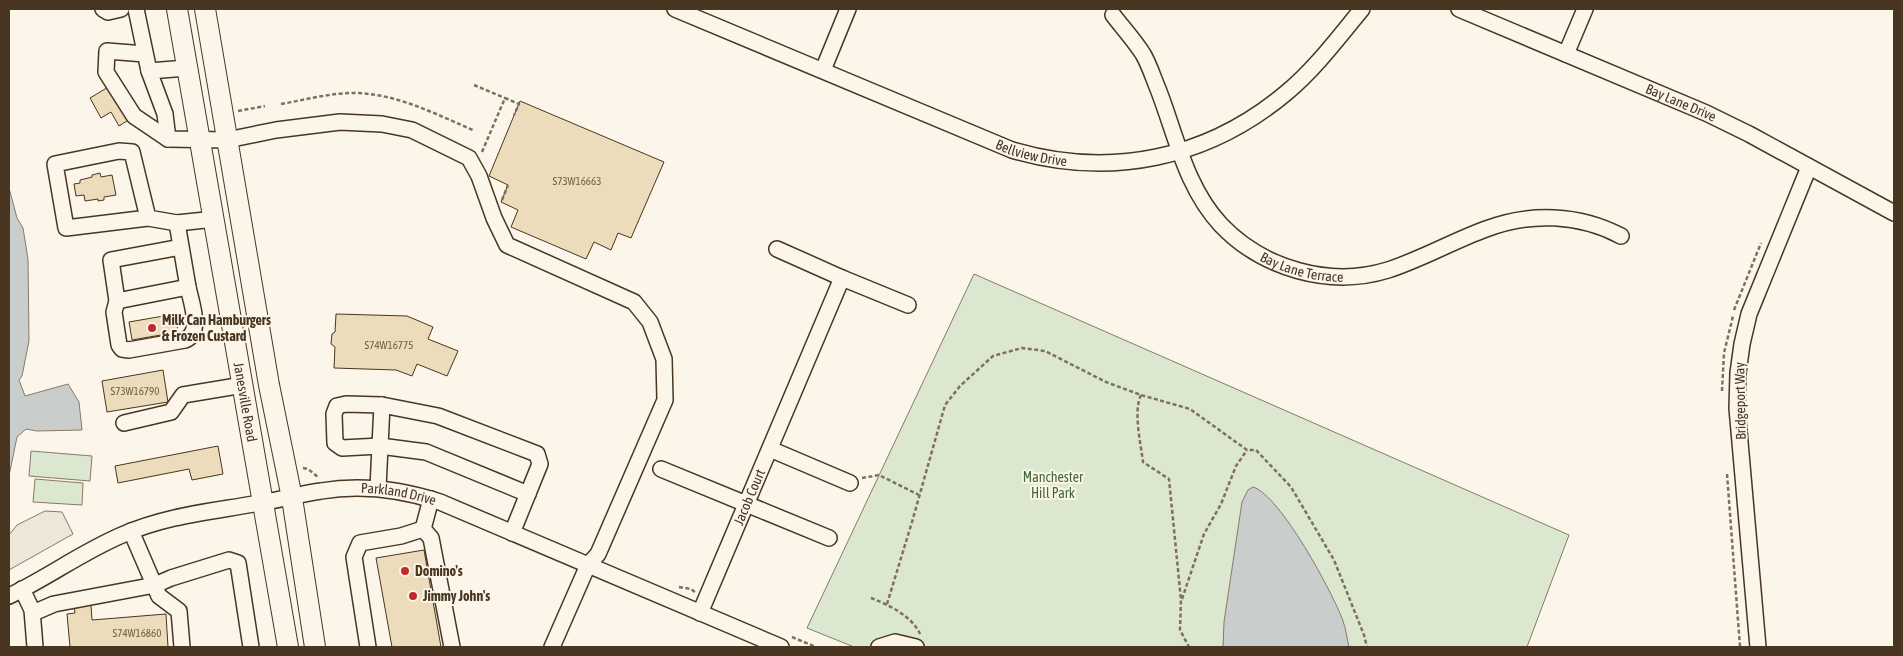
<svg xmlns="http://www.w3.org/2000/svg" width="1903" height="656" viewBox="0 0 1903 656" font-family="'Asap Condensed',sans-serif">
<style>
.green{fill:#dce7d0;stroke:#887966}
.parking{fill:#ede7d9;stroke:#887966}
.water{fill:#c9cecd;stroke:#887966}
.building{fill:#ecdcbc;stroke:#4a3520}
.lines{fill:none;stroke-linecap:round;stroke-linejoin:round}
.minor-casing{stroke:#4a3520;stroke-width:18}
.major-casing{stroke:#4a3520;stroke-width:22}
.path{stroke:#7f6f5c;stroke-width:2.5;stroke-dasharray:4 2.5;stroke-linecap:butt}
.minor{stroke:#fbf6e9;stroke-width:15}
.major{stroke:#fbf6e9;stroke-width:20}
.poi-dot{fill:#c62828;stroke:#fbf6e9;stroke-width:2}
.labels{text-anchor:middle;stroke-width:4;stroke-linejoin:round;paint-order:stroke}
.number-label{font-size:11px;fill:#725f47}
.street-label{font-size:14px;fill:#4a3520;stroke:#fbf6e9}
.poi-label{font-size:14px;font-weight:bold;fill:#4a3520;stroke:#fbf6e9;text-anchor:start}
.park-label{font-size:14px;fill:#436837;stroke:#fbf6e9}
</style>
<rect width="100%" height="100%" fill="#fbf6e9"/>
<path class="green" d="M974 274 1569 535 1527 647H854L807 628Z
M31 451 92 456 90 481 29 476Z
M35 479 83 483 82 505 33 502Z"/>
<path class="parking" d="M45 511 62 512 73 534 9 570V535L17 525Z"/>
<path class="water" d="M9 188 17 218 23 228 28 259 29 341 22 376 19 380 25 396 68 384 79 402 82 430 37 431 26 429 17 437 9 476Z
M1253 487C1280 495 1333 593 1343 621 1346 629 1347 639 1349 647H1223L1224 622 1242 502 1248 490Z"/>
<path class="building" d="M110 86 130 119 119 126 111 112 101 118 90 98Z
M520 101 664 162 631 238 618 233 611 250 594 242 586 259 511 227 518 210 501 202 508 185 489 176Z
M100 173 101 177 112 175 116 195 104 197V200L98 201V199L85 201 84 195 76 196 74 184 80 183V180L92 177V175Z
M175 314 178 332 132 340 129 322Z
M336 314 407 316 433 327 428 339 458 351 447 376 417 364 412 376 396 370 334 368 335 347 331 344 332 334 335 332Z
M163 370 168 402 107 412 102 381Z
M218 446 223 474 192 480 189 469 118 483 115 466Z
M424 550 441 647H392L376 558Z
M91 605 92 620 166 614 168 647H70L67 614 75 613 74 606Z"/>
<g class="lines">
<defs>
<g id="minor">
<path d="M103 9 108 12 121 9"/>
<path d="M136 9 149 71 187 68"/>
<path id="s1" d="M675 9 1012 150C1110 179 1207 159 1286 93 1315 69 1338 38 1362 9"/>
<path id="s2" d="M1459 9 1706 113 1749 134 1894 213"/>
<path id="s3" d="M1113 15C1123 28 1134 40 1143 54 1149 64 1153 77 1158 89 1176 135 1186 188 1221 225 1263 269 1330 288 1388 270 1422 259 1453 241 1486 229 1531 212 1579 214 1621 236"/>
<path d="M145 54 107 51 106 72 134 116 168 139"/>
<path d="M1566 54 1585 9"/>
<path d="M823 70 848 9"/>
<path d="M149 71 165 114 168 139 227 140 276 130 340 122 382 124 412 130 469 158 479 176 494 218 507 245 634 302 650 322 664 359 665 400 598 554 588 565 552 647"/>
<path d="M148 218 132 152 119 151 55 164 66 228 148 218 177 223 215 219"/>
<path d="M177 223 188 287 117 301 111 260 181 247"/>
<path d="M842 278 908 305"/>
<path d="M117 301 114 312 119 345 122 349 129 350 185 340C203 333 191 302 188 287"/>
<path d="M382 405 346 404 337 406 334 414 335 443 342 448 380 446 426 452 528 494"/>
<path d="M124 423 171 412 183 395 243 385"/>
<path d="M770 449 850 483"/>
<path d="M661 469 829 538"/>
<path d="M378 488 382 405 438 416 537 454 540 464 512 533"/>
<path d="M423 529 431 538 452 647"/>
<path d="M131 531 159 596 179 611 182 647"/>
<path d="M22 589 32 610 35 647"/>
<path id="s4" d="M9 596C47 578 82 552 122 535 165 516 208 512 254 504 276 501 298 494 321 491 362 484 400 489 440 502L781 647"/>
<path d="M33 613 54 604 155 585 171 578 229 560 238 563 251 647"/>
<path id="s5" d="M700 613 842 278 777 249"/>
<path d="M368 647 354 557 360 543 401 536 423 529 431 499"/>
<path d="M879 647 895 642 916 647"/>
<path d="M1758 647 1737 408 1738 373 1742 344 1749 314 1809 167"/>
</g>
<g id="major">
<path id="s6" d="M177 9 288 647"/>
<path d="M205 9 269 385 292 498 315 647"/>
</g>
</defs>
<use href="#minor" class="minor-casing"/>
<use href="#major" class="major-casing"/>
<path class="path" d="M474 85 505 98
M281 104C305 100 329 93 353 93 396 93 435 114 473 130
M238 111 265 106
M482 152 505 98 519 104 514 115
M502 200 508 185
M1734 310 1761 243
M1722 391 1724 353 1733 316
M1141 395C1133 411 1141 445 1143 462L1169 479 1181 600 1180 630 1189 647
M303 468 308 469 318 477
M1727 474 1740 647
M862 478 879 475 919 495
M679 587 691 589 695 592
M871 598C889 605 912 616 920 634
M1182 599 1204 534 1221 504 1236 466 1247 450
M887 604 912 522 945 405 960 386 993 356 1022 348 1045 351 1106 382 1141 395 1190 409 1247 450H1256L1291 487 1334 560 1364 635 1367 647
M792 637 816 647"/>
<use href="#minor" class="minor"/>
<use href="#major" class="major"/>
</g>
<g class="poi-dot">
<circle cx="152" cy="328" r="5"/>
<circle cx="405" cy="571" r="5"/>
<circle cx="413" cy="596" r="5"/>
</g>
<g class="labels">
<g class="number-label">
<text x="577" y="185">S73W16663</text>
<text x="389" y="349">S74W16775</text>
<text x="135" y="395">S73W16790</text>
<text x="137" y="637">S74W16860</text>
</g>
<g class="street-label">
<text dy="5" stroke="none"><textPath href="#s2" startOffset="241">Bay Lane Drive</textPath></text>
<text dy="5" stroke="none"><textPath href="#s1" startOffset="385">Bellview Drive</textPath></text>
<text dy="5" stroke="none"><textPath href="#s3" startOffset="332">Bay Lane Terrace</textPath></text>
<text transform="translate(1740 401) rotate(-91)" y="5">Bridgeport Way</text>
<text dy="5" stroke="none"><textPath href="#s6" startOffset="399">Janesville Road</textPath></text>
<text dy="5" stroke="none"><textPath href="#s4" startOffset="411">Parkland Drive</textPath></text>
<text dy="5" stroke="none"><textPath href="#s5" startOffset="126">Jacob Court</textPath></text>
</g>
<g class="poi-label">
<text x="162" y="325">Milk Can Hamburgers<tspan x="162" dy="16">&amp; Frozen Custard</tspan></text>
<text x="415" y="576">Domino's</text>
<text x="423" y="601">Jimmy John's</text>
</g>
<g class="park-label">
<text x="1053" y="482">Manchester<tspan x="1053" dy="16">Hill Park</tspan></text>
</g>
</g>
<rect width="1903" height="656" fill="none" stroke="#4a3520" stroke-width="20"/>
</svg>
